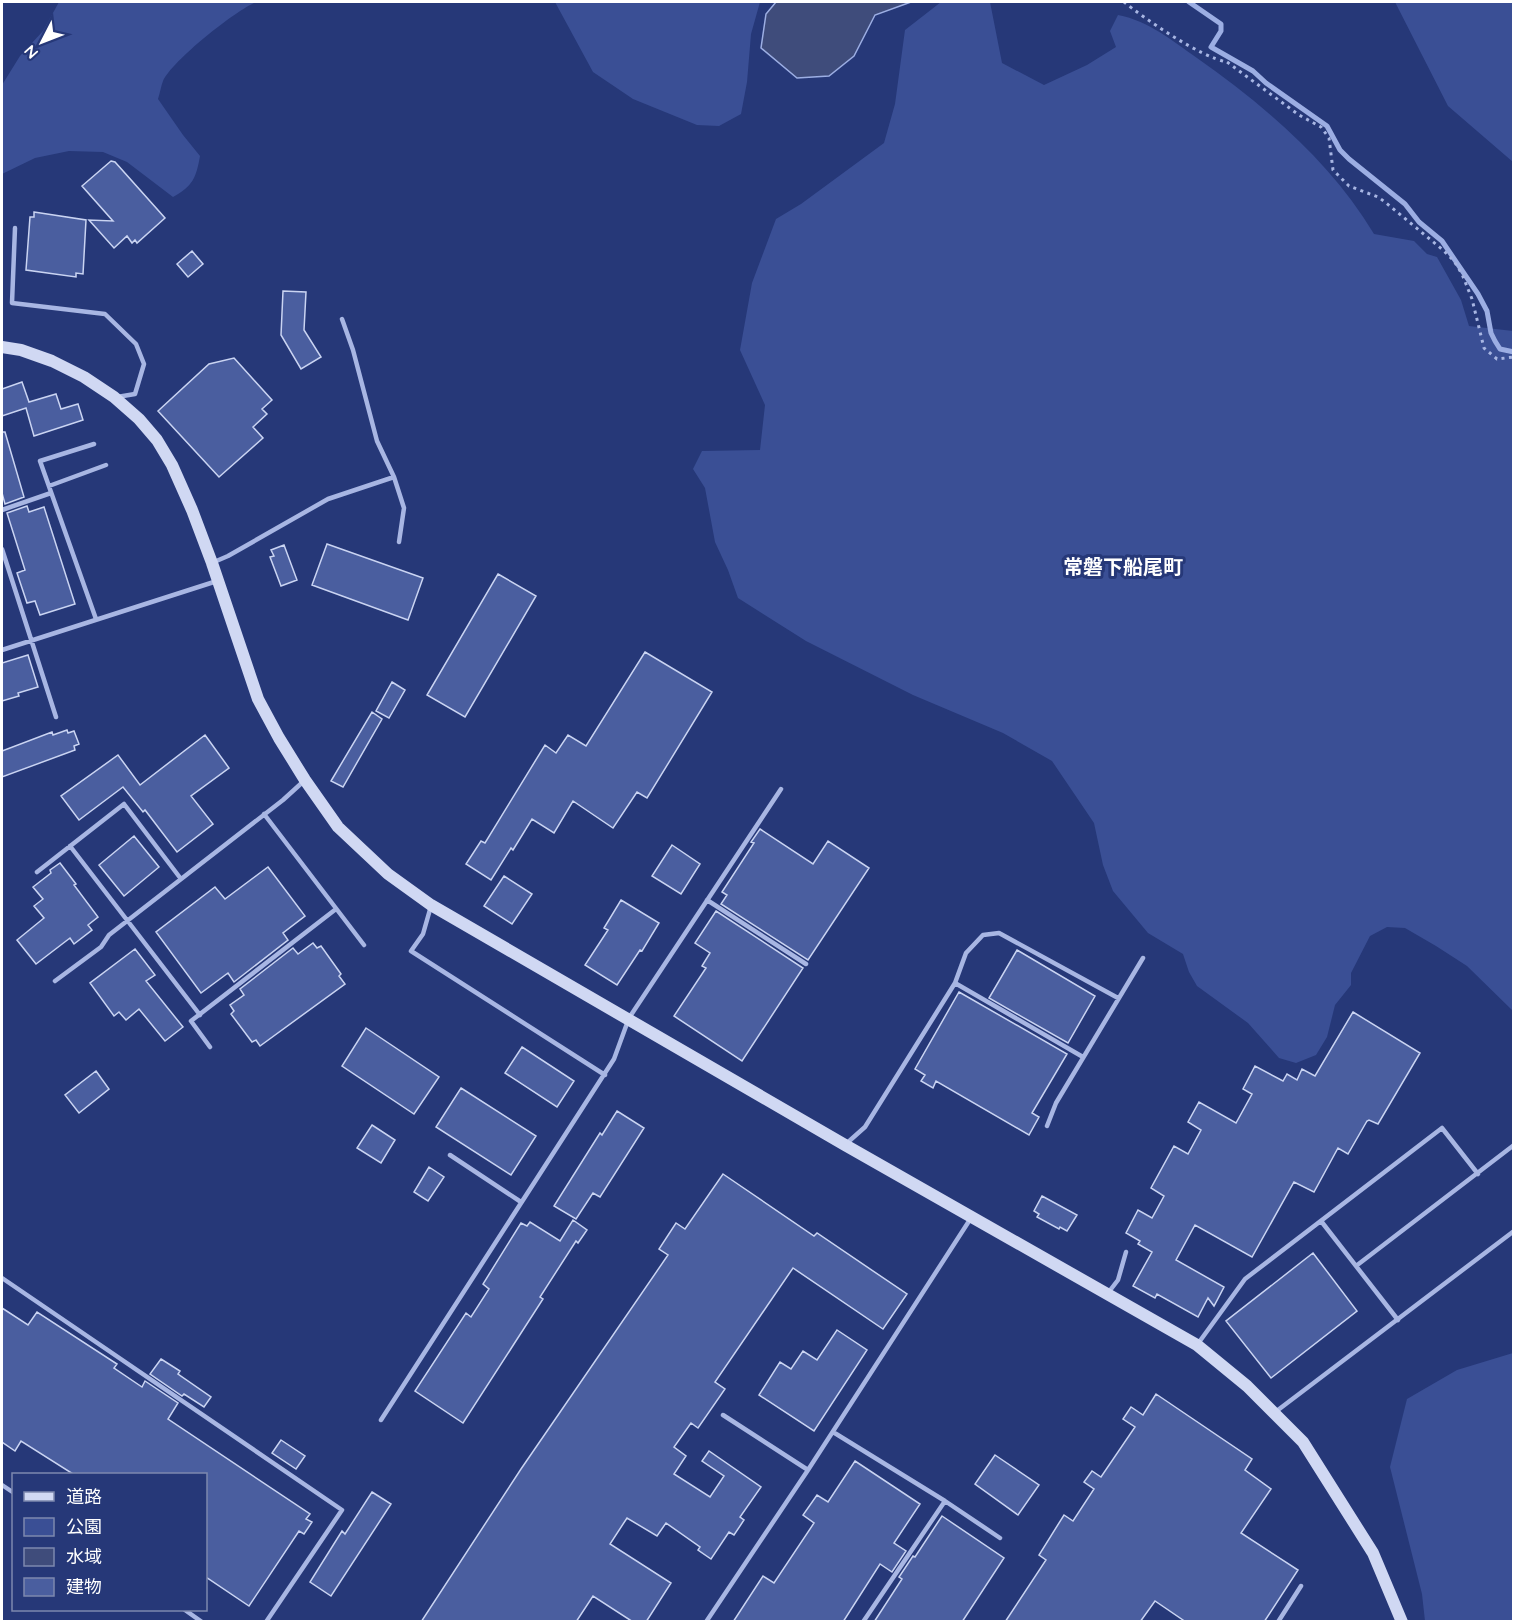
<svg xmlns="http://www.w3.org/2000/svg" width="1515" height="1623" viewBox="0 0 1515 1623" font-family="Quicksand,'Noto Sans JP',sans-serif">
<style>
.green{fill:#3a4f95}
.water{fill:#3f4c7b;stroke:#9caee3;stroke-width:1.5}
.lines{fill:none;stroke-linecap:round;stroke-linejoin:round}
.stream{stroke:#9caee3;stroke-width:5}
.building{fill:#4a5e9f;stroke:#cad4f2;stroke-width:1.5}
.path{stroke:#a8b6e3;stroke-width:3;stroke-dasharray:3 4.5;stroke-linecap:butt}
.lane{stroke:#a8b6e3;stroke-width:4.5}
.secondary{stroke:#d0d8f3;stroke-width:12}
.labels{text-anchor:middle;stroke-width:6;stroke-linejoin:round;paint-order:stroke}
.quarter-label{font-size:20px;font-weight:bold;fill:#fff;stroke:#263878}
</style>
<rect width="100%" height="100%" fill="#263878"/>
<path class="green" d="M59 2H256C235 11 173 60 163 81 161 86 160 93 158 99L183 135 200 156C196 178 193 186 173 197L127 162 103 152 69 151 35 158 2 174V85L20 56 43 31Z
M555 2H760L751 34 747 82 741 114 719 126 697 125 633 99 593 72Z
M941 2H990L1002 63 1044 85 1087 65 1116 47 1110 31 1118 15C1149 21 1171 40 1197 58 1265 106 1331 162 1374 234L1414 241 1427 254 1437 257 1461 300 1469 326 1513 331V1011L1467 966 1436 946 1405 928 1387 927 1370 936 1351 973V985L1335 1005 1327 1037 1316 1055 1296 1063 1279 1058 1248 1023 1197 986 1189 972 1183 954 1148 933 1113 891 1103 865 1094 823 1052 761 1003 733 913 695 806 641 738 598 728 570 715 542 705 488 693 469 702 451 760 450 765 405 740 350 752 283 776 219 801 204 884 143 895 104 905 30Z
M1395 2H1513V162L1448 106Z
M1513 1353V1621H1425L1422 1594 1390 1467 1407 1399 1457 1370Z"/>
<path class="water" d="M776 2H911L875 15 854 56 829 76 797 78 761 48 766 14Z"/>
<g class="lines">
<path class="stream" d="M1189 2 1221 24V31L1211 47 1253 71 1266 83 1327 126 1340 150 1349 159 1405 204 1419 222 1442 241 1478 294 1487 311 1491 333 1495 341 1500 349 1514 352"/>
</g>
<path class="building" d="M111 161 115 162 165 218 137 243 135 240 132 243 127 236 114 248 89 220 113 221 82 186Z
M34 212 86 220 83 274 76 273V277L26 270 30 217H34Z
M192 251 203 264 188 277 177 264Z
M283 291 306 292 304 330 321 357 301 369 281 335Z
M234 358 272 400 262 409 267 414 253 427 263 438 219 477 158 411 209 364Z
M22 382 29 402 56 394 61 409 78 404 83 420 34 436 26 408 2 416V389Z
M2 432H5L24 497 5 504 2 493Z
M27 506 29 512 44 507 75 604 40 615 35 601 27 603 17 573 25 570 7 513Z
M327 544 423 578 408 620 312 585Z
M284 545 297 580 281 586 270 557 274 556 271 550Z
M498 574 536 596 465 717 427 695Z
M645 652 712 692 647 798 637 792 613 828 573 801 554 833 532 819 513 850 511 848 491 880 466 864 481 841 485 843 545 745 556 753 568 735 586 746Z
M28 655 38 687 18 693 19 696 2 701V663Z
M392 682 405 690 389 718 376 711Z
M372 712 382 719 343 787 331 781Z
M67 730 68 733 74 731 79 744 74 746 75 750 2 777V751L52 732 53 735Z
M205 735 229 768 191 796 213 824 177 852 145 810 143 812 123 787 79 820 61 796 118 755 140 785Z
M760 829 813 864 828 841 869 868 808 960 721 904 727 895 722 892 754 843 751 842Z
M134 836 159 867 124 896 99 865Z
M672 845 700 864 681 894 652 876Z
M60 863 76 884 74 885 98 917 88 925 92 930 74 944 70 938 36 964 17 940 44 918 34 906 43 899 33 887 51 873 50 870Z
M268 867 305 916 283 933 288 940 234 982 228 973 201 993 156 932 215 887 225 899Z
M504 876 532 894 512 924 484 906Z
M621 900 659 923 642 951 640 950 617 985 585 965 608 930 604 928Z
M716 911 803 968 742 1061 674 1016 706 968 702 966 710 953 695 943Z
M313 943 317 948 321 946 341 974 339 976 345 984 260 1046 256 1040 252 1042 231 1014 234 1011 230 1005 244 995 240 989 293 948 298 954Z
M135 949 155 975 146 981 183 1027 165 1041 139 1009 126 1020 119 1012 114 1016 90 983Z
M1017 950 1095 996 1068 1043 989 998Z
M959 992 1067 1054 1032 1113 1039 1117 1029 1135 936 1081 933 1088 921 1081 925 1075 915 1069Z
M1353 1012 1420 1053 1378 1124 1369 1120 1367 1121 1348 1154 1338 1148 1314 1192 1294 1182 1252 1257 1195 1225 1176 1260 1224 1287 1214 1306 1208 1298 1198 1317 1157 1294 1155 1298 1133 1286 1152 1252 1138 1244 1140 1241 1126 1233 1138 1210 1152 1218 1164 1196 1151 1188 1174 1146 1188 1154 1201 1130 1188 1122 1199 1102 1236 1123 1252 1094 1243 1089 1255 1066 1283 1081 1287 1074 1297 1080 1302 1069 1315 1076Z
M366 1028 439 1077 414 1114 342 1066Z
M522 1047 574 1081 557 1107 505 1073Z
M96 1071 109 1089 79 1113 65 1095Z
M461 1088 536 1136 511 1175 436 1127Z
M617 1111 644 1128 600 1197 593 1193 576 1219 554 1206 600 1133 602 1135Z
M372 1125 395 1140 381 1163 357 1148Z
M429 1167 444 1177 428 1201 414 1192Z
M723 1174 814 1236 817 1233 907 1294 883 1329 793 1268 715 1382 725 1389 698 1428 691 1423 674 1447 686 1456 674 1474 710 1497 724 1476 702 1461 709 1451 761 1487 740 1517 744 1520 734 1535 729 1532 711 1559 698 1550 700 1547 666 1523 657 1536 627 1518 610 1544 671 1583 646 1622H633L593 1596 576 1622H421L521 1469 668 1255 659 1249 676 1223 685 1229Z
M1042 1196 1077 1215 1067 1231 1060 1227 1059 1229 1037 1217 1039 1214 1034 1211Z
M573 1220 587 1230 578 1243 576 1241 540 1297 543 1299 463 1423 415 1391 466 1313 471 1317 489 1289 483 1284 521 1223 527 1226 530 1222 560 1241Z
M1313 1253 1357 1311 1271 1378 1226 1321Z
M2 1308 28 1325 37 1312 117 1364 114 1368 142 1387 145 1381 178 1403 168 1419 310 1514 306 1519 312 1522 304 1534 299 1531 249 1606 206 1577V1474H73L21 1441 15 1451 2 1442Z
M837 1330 867 1350 814 1431 759 1395 780 1362 791 1369 803 1351 817 1360Z
M161 1359 180 1371 178 1374 211 1397 204 1407 184 1394 182 1396 150 1374Z
M1156 1394 1252 1459 1245 1470 1271 1489 1241 1533 1298 1570 1264 1622H1186L1155 1601 1140 1622H1005L1046 1560 1039 1555 1064 1515 1073 1521 1094 1489 1084 1482 1092 1471 1101 1477 1135 1427 1123 1419 1131 1407 1143 1415Z
M281 1440 305 1456 296 1469 272 1453Z
M995 1455 1039 1485 1018 1515 975 1484Z
M855 1461 920 1504 894 1543 906 1551 892 1572 880 1564 843 1622H733L763 1576 774 1583 814 1523 803 1515 817 1495 828 1502Z
M372 1492 391 1504 331 1596 310 1582 342 1531 345 1534Z
M942 1516 1004 1558 962 1622H874L902 1579 899 1577 913 1556 915 1557Z"/>
<g class="lines">
<path class="path" d="M1124 2C1145 19 1200 57 1227 62L1299 115 1321 127 1329 138 1333 170 1349 186 1378 197 1385 202 1443 250 1454 261 1462 274 1472 299 1484 348 1497 359 1514 357"/>
<path class="lane" d="M15 228 12 303 105 314 136 344 144 364 135 394 117 397
M342 319 353 350 377 441 394 477 404 508 399 542
M94 444 40 461 96 619
M49 486 106 465
M2 510 51 493
M2 549 56 717
M214 562 228 556 328 499 394 477
M2 650 217 581
M264 814 364 945
M70 846 200 1015
M37 872 124 804 181 879
M707 900 806 964
M431 906 423 934 411 951 605 1075
M55 981 101 947 109 935 283 800 305 780
M955 983 966 953 983 935 999 933 1118 998
M210 1047 191 1021 336 909
M1047 1126 1056 1103 1143 958
M847 1143 865 1127 955 983 1083 1057
M450 1155 521 1202
M1321 1221 1398 1320
M1356 1266 1514 1145
M2 1278 342 1510 266 1622
M1108 1293 1118 1280 1126 1252
M1197 1345 1245 1279 1442 1128 1478 1174
M1274 1413 1514 1231
M723 1415 808 1470
M381 1420 614 1059 629 1018 781 789
M833 1432 945 1501 1000 1538
M2 1485 14 1493
M185 1610 202 1622
M706 1622 808 1470 971 1218
M863 1622 945 1501
M1278 1622 1301 1586"/>
<path class="secondary" d="M2 347 21 350 52 361 84 377 114 397 139 419 157 440 172 465 192 510 212 563 258 699 279 738 305 780 338 827 388 874 431 905 845 1145 1197 1345 1247 1386 1303 1442 1373 1553 1402 1622"/>
</g>
<g class="labels">
<g class="quarter-label">
<text x="1123" y="574">常磐下船尾町</text>
</g>
</g>
<rect width="1515" height="1623" fill="none" stroke="#ffffff" stroke-width="6"/>
<rect x="12" y="1473" width="195" height="138" fill="#263878" stroke="#7d88ae" stroke-width="1.5"/>
<rect x="24" y="1492" width="30" height="9" fill="#d0d8f3" stroke="#7d88ae" stroke-width="1.5"/>
<text x="66" y="1503" font-size="18" fill="#ffffff">道路</text>
<rect x="24" y="1518" width="30" height="18" fill="#3a4f95" stroke="#7d88ae" stroke-width="1.5"/>
<text x="66" y="1533" font-size="18" fill="#ffffff">公園</text>
<rect x="24" y="1548" width="30" height="18" fill="#3f4c7b" stroke="#7d88ae" stroke-width="1.5"/>
<text x="66" y="1563" font-size="18" fill="#ffffff">水域</text>
<rect x="24" y="1578" width="30" height="18" fill="#4a5e9f" stroke="#7d88ae" stroke-width="1.5"/>
<text x="66" y="1593" font-size="18" fill="#ffffff">建物</text>
<g transform="translate(42 42) rotate(228)" stroke="#263878" stroke-width="4.5" paint-order="stroke">
<path d="M0-4.5L10 22L0 15L-10 22Z" fill="#ffffff"/>
<text y="-9" font-size="16" font-weight="bold" text-anchor="middle" fill="#ffffff">N</text>
</g>
</svg>
